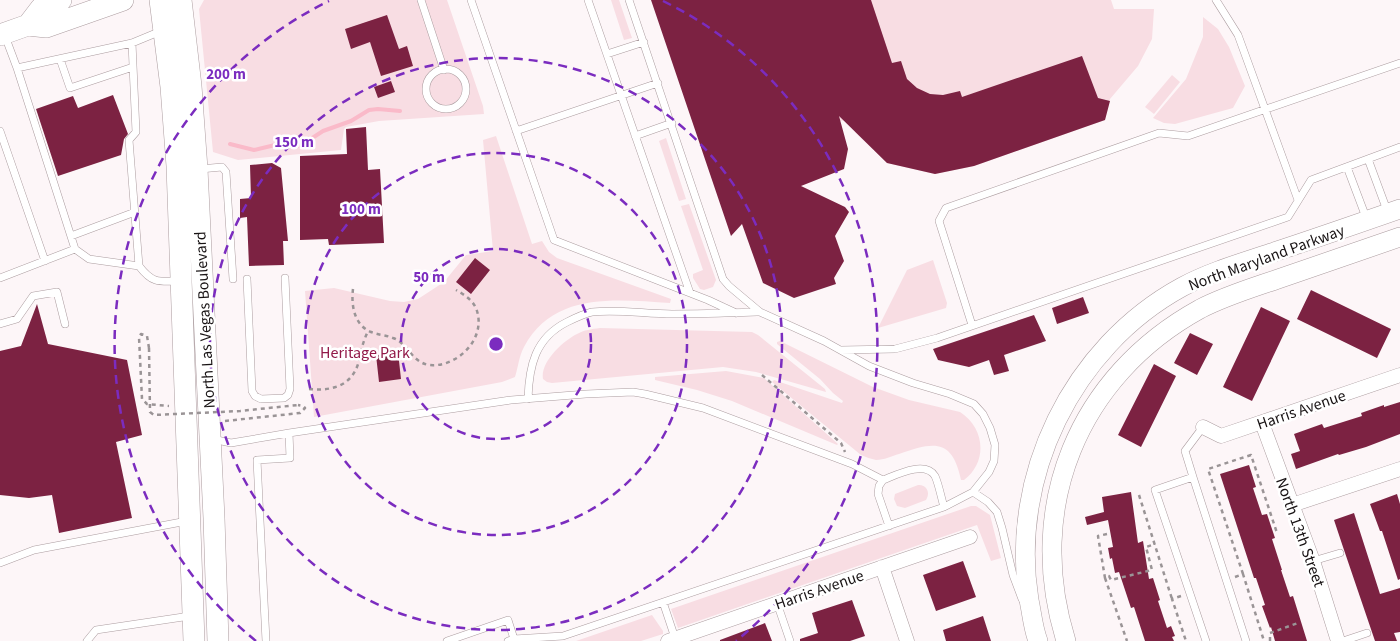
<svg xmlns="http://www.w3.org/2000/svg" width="1400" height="641" viewBox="0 0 1400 641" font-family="'Source Sans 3',sans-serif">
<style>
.green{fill:#f8dde3}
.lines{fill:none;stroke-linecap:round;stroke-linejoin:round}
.stream{stroke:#fabac9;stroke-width:4}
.building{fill:#7c2242}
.lane-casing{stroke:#ac9da0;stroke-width:8}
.street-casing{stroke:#ac9da0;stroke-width:15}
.secondary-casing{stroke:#ac9da0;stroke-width:20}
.primary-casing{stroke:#ac9da0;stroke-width:22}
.path{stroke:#9a9496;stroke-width:2.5;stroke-dasharray:4 4;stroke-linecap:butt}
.lane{stroke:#fff;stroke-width:7}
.street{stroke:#fff;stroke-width:14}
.secondary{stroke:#fff;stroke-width:19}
.primary{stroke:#fff;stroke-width:21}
.path-bridge{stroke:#9a9496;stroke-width:2.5;stroke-dasharray:4 4;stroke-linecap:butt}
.ring{fill:none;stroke:#7b2cbf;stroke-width:2.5;stroke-dasharray:9 6}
.labels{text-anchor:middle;stroke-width:5;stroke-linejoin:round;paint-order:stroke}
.street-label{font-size:16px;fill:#181314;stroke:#fff}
.park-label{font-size:16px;fill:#921a49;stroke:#fff}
.centre{fill:#7b2cbf;stroke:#fff;stroke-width:2.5}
.ring-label{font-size:15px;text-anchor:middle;font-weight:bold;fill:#7b2cbf;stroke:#fff;stroke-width:5;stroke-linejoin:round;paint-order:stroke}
</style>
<rect width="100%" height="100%" fill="#fdf6f8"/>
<path class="green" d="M204 0H447L483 106 484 114 379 121 346 127 344 129 341 150 238 160 213 152 199 9Z
M611 0H619L632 38 624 40Z
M796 0H1111L1114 9H1154L1152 39 1138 66 1110 99 1105 120 974 166 935 174 887 163 856 133 847 120 840 121Z
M1203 17 1218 29 1229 47 1245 86 1233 108 1175 124 1164 123 1153 118 1186 79 1203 37Z
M1172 75 1180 82 1154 114 1145 107Z
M496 136 532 244 542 241 549 252 557 258 671 299 670 303C617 300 554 291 524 347 519 356 518 368 515 377L502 382 314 417 305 291 334 288 390 301 404 302 418 299 444 282 466 255 493 251 483 140Z
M666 138 686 199 679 201 659 141Z
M689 204 716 280 713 287 704 290 700 289 693 278V274L703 270 681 206Z
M933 260 947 303 946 308 878 328 907 270Z
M600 328 752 332 758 335 825 389 826 392 756 372 723 367 552 383 547 382 543 379C540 362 563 341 577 334 584 330 592 329 600 328Z
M780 341 873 387 909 400 960 412C985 428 988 462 964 480H961C952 438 934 442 899 454 892 456 884 460 876 460 871 459 866 457 861 455L772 382 774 380 842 403 843 401 833 393 820 379 777 344V342Z
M726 371 764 378 838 444 837 445 732 401 697 390 655 380V377Z
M918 485C926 484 931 492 926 500L905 508 897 506 894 499 895 494Z
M971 506H976L990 515 1001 558 991 561 977 525 678 628 671 609Z
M652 615 663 631V634L641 641H576Z"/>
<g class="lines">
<path class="stream" d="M230 144 254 150 275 145 300 146 323 131 351 121 369 110 378 109 400 111"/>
</g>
<path class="building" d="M651 0H871L892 63 901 61 907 79 917 88 930 94 943 95 960 91 962 97 1082 56 1098 98 1110 101 1105 120 974 166 935 174 887 163 839 116 848 149 844 169 801 186 845 207 849 212 835 236 844 261 834 278 836 284 794 298 763 283 742 224 731 236Z
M387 15 399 49 407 46 413 66 381 76 370 42 351 49 345 29Z
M391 81 395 92 378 98 374 87Z
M113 95 128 134 124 139 121 155 58 176 36 109 73 96 78 108Z
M366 127 368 170 380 169 384 243 329 245 328 239 300 240V156L347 154 346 129Z
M272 163 281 168 288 241H283L284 265 249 266 247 217 240 218V199L251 198 250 165Z
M475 258 490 270 471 294 456 282Z
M1311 290 1391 329 1377 358 1297 319Z
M1083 297 1089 313 1057 324 1052 308Z
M37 304 48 344 127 360 142 435 116 442 132 518 59 533 52 495 29 498 0 495V351L21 346Z
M1261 307 1290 321 1252 401 1223 387Z
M1034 315 1046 341 1004 355 1009 371 994 375 989 360 969 367 938 360 933 349Z
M1190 333 1213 344 1197 375 1174 363Z
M398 352 401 379 379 382 376 355Z
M1154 364 1176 376 1141 447 1118 435Z
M1400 402V434L1366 447 1339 455 1338 454 1296 469 1291 454 1300 451 1294 434 1322 424 1324 428 1362 416 1361 413 1384 405V407Z
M1249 465 1256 487 1253 488 1262 515 1267 514 1275 538 1272 539 1282 570H1281L1290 597 1293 596 1307 641H1275L1271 627 1270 628 1262 606 1265 605 1256 578H1254L1220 474Z
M1131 492 1138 543 1143 541 1149 579 1153 578 1160 600 1158 601 1167 628 1171 626 1175 636 1172 637 1174 641H1145L1134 607 1131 608 1119 572 1115 573 1112 558 1110 559 1108 548 1113 547 1108 520 1087 525 1085 517 1104 512 1102 497Z
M1397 494 1400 504V579L1398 580 1382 531H1380L1370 504Z
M1354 513 1380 594 1400 588V632L1394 633 1397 641H1375L1343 547 1334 520Z
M963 561 976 597 936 611 923 575Z
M852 600 865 636 850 641H800V639L818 633 812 613Z
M983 616 991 641H946L943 630Z
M765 623 772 641H720V640Z"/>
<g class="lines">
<defs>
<path id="lane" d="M421 0 444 70
M471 0 554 240 708 300 736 313
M588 0 690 293
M1216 0 1238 35 1298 200
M5 36 17 68 132 43 161 31
M132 43 136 132 129 140 139 266
M607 54 644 42
M60 59 70 88 133 67
M17 68 75 249
M426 89a20 20 0 1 1 40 0a20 20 0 1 1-40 0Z
M0 131 45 261
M516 131 658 83
M635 136 672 123
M1368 159 1388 213
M1347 167 1367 220
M200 169 222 167 226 172 233 279
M71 236 135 212
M0 278 75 249 89 259 139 266C152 283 158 282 179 281
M247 279 252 391 255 396 261 399 284 398 288 395 290 389 285 278
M0 324 17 319 33 296 57 292 65 324
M972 325 939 221 946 208 1159 133 1188 136 1400 63
M841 350 895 349 937 338 1288 217 1311 180 1400 147
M528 399C529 366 535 338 567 322 575 318 583 314 592 312 618 309 646 314 672 314 701 314 730 313 760 312
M289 433 511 400 586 394 633 392 645 394 703 408 852 464 883 480 879 486 878 494 889 526
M212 439 231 443 289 433 290 458 257 460 266 641
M1193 477 1185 451 1203 427
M883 480C896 475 925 460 935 476 939 485 941 497 944 507
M973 492 988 502 997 512 1002 528 1013 575 1022 599
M1313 561 1340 553
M0 563 34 550 187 521
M663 602 675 638
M777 603 790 641
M87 641 96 630 190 616
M447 641 508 620 514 639
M508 641 514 639 563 636 944 507 973 492 989 472 994 461 995 445 990 428 983 414 974 404 950 394 913 383 869 366 824 341 760 312 729 286 723 279 629 0
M1206 641 1155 490 1193 477 1246 641
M1343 641 1367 633"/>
<path id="street" d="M1262 423 1313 561 1338 641
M1203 427 1221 436 1400 375
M1292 505 1400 469
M882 567 907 641
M668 641 970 537"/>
<path id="secondary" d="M1038 641C1033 628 1032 614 1029 600 1009 477 1072 347 1182 287 1210 272 1241 263 1271 253 1314 239 1357 224 1400 209
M1066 641C1024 507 1078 376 1200 309 1225 296 1252 288 1278 279 1319 265 1359 251 1400 237"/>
<path id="primary" d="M160 0 171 87 177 166 194 641
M181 0 191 86 197 169 214 518 218 641
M28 25 41 8 61 0
M0 35 28 25 46 27 123 0"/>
</defs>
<use href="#lane" class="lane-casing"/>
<use href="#street" class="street-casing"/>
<use href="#secondary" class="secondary-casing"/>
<use href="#primary" class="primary-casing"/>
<path class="path" d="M353 289C351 305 354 325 371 332 378 335 386 335 393 338 408 343 411 362 429 365 456 368 486 340 477 311 474 301 465 295 456 290
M149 348 147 336 141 334 139 337 142 399 147 404 169 406
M762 375 841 443 845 452
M309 389C331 391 352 387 359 361 361 350 363 342 368 331
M225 421 300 413 305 408 303 406 298 405
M1139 495 1172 599
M1107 534 1098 536 1105 578 1109 576 1111 580 1152 570 1146 547 1155 544
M1243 574 1208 469 1251 455 1277 533
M1235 577 1243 574 1264 641
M1105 578 1127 641
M1181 596 1172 599 1186 641
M1270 641V633L1298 623"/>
<use href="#lane" class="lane"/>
<use href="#street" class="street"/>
<use href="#secondary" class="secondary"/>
<use href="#primary" class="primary"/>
<path class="path-bridge" d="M149 348 150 412 154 415 240 411 298 405"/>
</g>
<g class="ring">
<circle cx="496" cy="344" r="95"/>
<circle cx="496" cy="344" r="191"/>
<circle cx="496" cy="344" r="286"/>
<path d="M256 641A382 382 0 0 1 329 1M663 1A382 382 0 0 1 736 641"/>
</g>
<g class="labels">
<g class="street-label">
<text transform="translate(1266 257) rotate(-20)" y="6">North Maryland Parkway</text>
<text transform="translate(204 320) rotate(-93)" y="6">North Las Vegas Boulevard</text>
<text transform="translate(1301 409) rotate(-19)" y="6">Harris Avenue</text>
<text transform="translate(1301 532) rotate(70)" y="6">North 13th Street</text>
<text transform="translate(819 589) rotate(-19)" y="6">Harris Avenue</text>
</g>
<g class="park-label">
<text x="365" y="358">Heritage Park</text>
</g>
</g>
<circle cx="496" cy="344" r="8" class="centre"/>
<g class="ring-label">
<text x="226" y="79">200 m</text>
<text x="294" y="147">150 m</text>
<text x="361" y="214">100 m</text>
<text x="429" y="282">50 m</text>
</g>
</svg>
